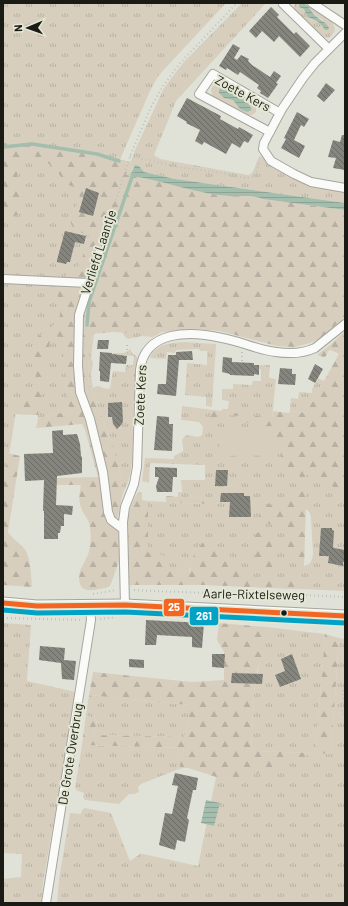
<svg xmlns="http://www.w3.org/2000/svg" width="348" height="906" viewBox="0 0 348 906" font-family="Barlow,sans-serif">
<style>
.grass{fill:url(#grass-tufts);fill-rule:evenodd}
.forest{fill:url(#forest-firs)}
.pitch{fill:#d7cebe}
.water{fill:url(#water-rules)}
.lines{fill:none;stroke-linecap:round;stroke-linejoin:round}
.stream{stroke:#a4beae;stroke-width:3.5}
.building{fill:url(#building-back-hatch)}
.minor-casing{stroke:#a4a69e;stroke-width:10}
.tertiary-casing{stroke:#a4a69e;stroke-width:13}
.path{stroke:#c0c1bc;stroke-width:2;stroke-dasharray:1 3;stroke-linecap:butt}
.minor{stroke:#fafbf9;stroke-width:8}
.tertiary{stroke:#fafbf9;stroke-width:11}
.bus-1-casing{stroke:#e3e7d3;stroke-width:8}
.bus-2-casing{stroke:#e3e7d3;stroke-width:8}
.bus-1{stroke:#f26522;stroke-width:5}
.bus-2{stroke:#01a2c5;stroke-width:5}
.bus-dot{fill:#191b14;stroke:#e3e7d3;stroke-width:1.5}
.labels{text-anchor:middle;stroke-width:4;stroke-linejoin:round;paint-order:stroke}
.street-label{font-size:13px;fill:#191b14;stroke:#e3e7d3}
.line-badge{stroke:#e3e7d3;stroke-width:1.5}
.badge-label{font-size:11px;text-anchor:middle;font-weight:bold;fill:#fff}
</style>
<defs>
<pattern id="grass-tufts" width="24" height="20" patternUnits="userSpaceOnUse"><rect width="24" height="20" fill="#d7cebe"/><path d="M3 7l-1-3M5 7V3M7 7l1-3M15 17l-1-3M17 17v-4M19 17l1-3" fill="none" stroke="#b8b0a2"/></pattern>
<pattern id="forest-firs" width="22" height="20" patternUnits="userSpaceOnUse"><rect width="22" height="20" fill="#d7cebe"/><path d="M5 1l3.5 6h-7zM16 11l3.5 6h-7z" fill="#b8b0a2"/></pattern>
<pattern id="water-rules" width="6" height="5" patternUnits="userSpaceOnUse"><rect width="6" height="5" fill="#a4beae"/><path d="M0 2.5h6" fill="none" stroke="#8da395"/></pattern>
<pattern id="building-back-hatch" width="6" height="6" patternUnits="userSpaceOnUse"><rect width="6" height="6" fill="#85857e"/><path d="M-1 5l2 2M0 0l6 6M5-1l2 2" fill="none" stroke="#6c6c66"/></pattern>
</defs>
<rect width="100%" height="100%" fill="#e0e2d8"/>
<path class="grass" d="M3 3H226L159 75 151 89 118 164 63 337 69 411 38 419V415L17 414 16 412 3 492Z
M242 3H266L176 101 154 155 160 159 248 175 251 174C256 169 255 162 260 156L297 180 316 187 345 191V203L175 179 144 172 139 166 133 167 130 175H126L135 150 164 88 183 63Z
M295 3H299L298 5 304 9 310 19 320 23 325 30 323 20C312 15 313 8 302 3H307C317 10 335 18 335 31L329 38 322 37 296 11 294 8Z
M216 82 222 83 254 104 256 106V112L252 115H248L214 97 212 94 211 89Z
M154 329 162 332 153 337 142 336 128 339 125 337 122 332 132 333 139 330 147 331Z
M94 333 91 358 93 363 91 375 93 388 97 386 107 389 110 388 113 371 125 372 126 365H133L134 356 114 355 113 353H124L131 349V352L138 358C136 378 134 398 133 417 132 443 136 470 123 493L119 469 112 444 89 383 88 360 92 334Z
M185 342 216 344 212 407 206 406V397L185 395 187 363 207 365V351H200L199 349 176 350 175 353 167 352 166 359 150 358C156 343 172 343 185 342Z
M345 348V591L206 585 193 557 191 567 188 571C180 573 174 575 167 570L168 563 153 553H148V501L208 504V499L178 497V492H182L181 480H205V465L150 463 149 483 142 481 145 458 174 459V456L183 451C184 443 178 439 188 435L198 437 202 435 203 427 199 422 181 420 182 406 221 411 222 409H228L229 401 222 400V389H233V384L252 385 253 381H261V370L259 369V365H270L269 378 276 379 272 418 309 423ZM305 508 310 513 311 518 313 554C312 561 311 564 304 566Z
M318 378 324 381 306 413 290 411 291 398 298 399 299 392 312 393V389Z
M3 623 31 625 27 681 76 692 43 883 41 903H3V879L21 877 22 854 3 853Z
M266 627 325 634 316 746 314 753 331 754 339 638 345 639V903H57L59 879 70 813 81 814 82 810 85 808 111 813 130 861 140 854H143L198 866 216 777 231 778 313 753 251 751 254 692Z
M89 695 190 705 188 726 184 737 94 735 97 720 86 715Z
M82 745 184 748 179 769 141 784 138 787 139 792 134 794H129L119 804 85 800 83 797 84 793 78 791 75 788Z"/>
<path class="forest" d="M12 141 123 160 131 162 126 175H130L134 178 138 177 144 178C171 184 202 194 229 196 243 197 249 194 263 199L345 210V317L320 338 310 343 294 347 277 346 220 331 196 329 162 332 154 329 147 331H136L132 333 113 332 92 334 88 360 89 383 112 444 119 469 123 493 117 520 119 544V561L112 581 110 586 106 588 94 590H87L82 588C72 571 90 561 90 545 91 538 91 529 89 523 88 519 85 516 83 512 78 504 79 494 81 485H53V478L98 477 85 430 82 424 36 428 38 419 69 411 62 337 51 336 38 415 17 414C16 403 20 401 30 397 42 384 30 355 36 338 44 332 54 327 59 318 63 311 56 299 58 290 59 285 63 281 65 277 69 269 70 267 79 266L90 237C85 233 77 232 73 227 63 213 86 204 78 188 62 185 62 175 52 166 45 161 34 155 26 153L21 154 16 161 18 187 24 201 23 211C17 217 10 216 3 220V144Z
M345 331V491C326 490 331 472 307 475L304 566C298 553 294 554 286 545 286 543 287 541 287 539 286 530 268 524 261 519L259 513C267 498 270 508 280 503 284 492 290 497 299 496L300 476C296 473 293 473 288 471 279 468 281 456 282 448L277 443 276 427H254L243 420V416L218 414 216 424 211 425V410L272 418 273 411 289 413 290 411 306 413 339 354 331 350 328 351 326 356 324 357 317 355 330 345Z
M8 453 20 456 8 532C13 540 22 544 26 551 31 561 31 576 32 587L3 585V489Z
M138 492H142V500L148 501V553C154 553 165 553 168 560 169 563 167 567 167 570 174 575 182 573 190 570L193 557 201 543H203L207 550C218 549 230 553 236 562 239 566 239 571 241 574L250 575 259 582 262 579 258 561 253 553 251 542 253 537 260 531 270 532C278 538 278 543 275 552L279 560 276 571 277 577 281 578H294L297 581 296 589 206 585H127C126 554 121 519 138 492Z
M166 496 209 499V504L166 502Z
M219 623 266 627 264 648 257 671 254 692 251 751 314 753 316 746 325 634 339 638 331 754 314 753 256 774 231 778 216 777 188 768H183L179 769 184 748 82 745 86 715 97 720 94 735 184 737 188 726 189 705 89 695 93 672 192 682 224 680V652L217 640Z"/>
<path class="pitch" d="M276 426 277 455 220 456 219 428Z"/>
<path class="water" d="M299 3C310 3 310 12 317 17 322 22 325 21 329 28L328 30H325C323 27 321 24 318 22 310 17 308 20 304 9L299 7Z
M221 88H225C233 98 247 97 252 110L247 112 240 109 233 100 224 98 219 93V90Z
M135 165 139 166 144 172 175 179 345 203V210L263 199C249 194 243 197 229 196 201 194 171 184 144 178L138 177 134 178 130 175Z
M206 800 220 803 214 826 201 823Z"/>
<g class="lines">
<path class="stream" d="M3 147 32 144 97 154 119 161
M87 325 89 302 133 174"/>
</g>
<path class="building" d="M271 7 279 15 277 17 294 34 296 32 310 46 300 57 279 36 274 42 262 31 256 38 249 31Z
M233 44 240 48 234 58 237 60 241 55 249 59 248 61 252 65 270 77 274 71 281 76 276 83 278 84 268 98 260 93 261 91 257 88 259 85 240 72 238 75 227 68 226 70 219 66Z
M326 83 335 90 324 102 317 96Z
M187 98 221 116 220 119 238 129 239 127 253 135 248 143 244 141 240 148 232 143 226 154 204 142 202 145 195 141 200 130 186 123 187 122 177 116Z
M297 112 309 119 304 127 301 125 294 140 305 146 299 158 281 148 286 139 284 138Z
M342 135H345V170L333 168 336 158 328 157 333 140 340 142Z
M86 188 99 193 93 216 79 212Z
M65 231 86 236 84 244 75 242 70 262H67L66 264 57 262V260Z
M98 340H109L108 349H97Z
M192 351 193 360H179L176 396 157 394 158 384H166L168 355H176V352Z
M100 352 112 353V354L127 356 126 364 111 363 109 382 100 381V371H99Z
M223 357 232 358V362L254 363V365H259V375L254 374V376L230 375V374L222 372Z
M315 364 323 369 315 383 308 379Z
M280 368 292 369V374H296L295 385 278 384Z
M122 402 123 421 122 424 117 429 113 424 112 417H108V403Z
M157 416 169 417V424H173L172 451 154 450Z
M63 430V435L77 434 80 444 81 456 82 457V473L57 476 56 505 73 506 72 515 64 514V526H61L60 533H58V539H44V511H43L44 480 25 481 24 454 53 453 52 431Z
M155 467 177 468V477H173L172 492H157L156 486 159 477H155Z
M216 470H228L227 486H215Z
M221 493H244V496H250L251 517H229L230 502H220Z
M321 528H332V530L334 531 333 547 334 548 345 550V562H343V566L328 563 329 556H319Z
M146 620 204 623 202 648 192 647V637L157 635 156 645H145Z
M40 646 65 648 64 660 76 661 74 680 62 679 61 663 39 660Z
M212 654H225L224 668 212 667Z
M292 654 301 679 280 687 275 675 285 671 281 659Z
M129 659 144 660V668L129 667Z
M232 673 263 674 262 684 231 683Z
M175 773 198 778 196 790H193L187 818 189 820 185 842 177 840 175 850 159 845 165 813 172 814 178 786 172 785Z"/>
<g class="lines">
<defs>
<path id="minor" d="M284 3 283 4 329 49
M312 3 345 25
M345 33 315 63 303 78 282 109 264 143 263 149 271 161 294 174 311 182 345 188
M270 132 199 94 213 74 280 113
M99 253 79 315 78 366 80 392 90 419 103 472 108 512 111 520 123 529
M3 279 88 283
M125 605 123 522 125 507 134 484 137 467 140 370C145 329 191 331 222 338 240 341 257 350 276 352 289 354 302 354 315 348L345 324
M46 903 91 620 90 604"/>
<path id="tertiary" d="M3 603 37 606 125 605 345 616"/>
</defs>
<use href="#minor" class="minor-casing"/>
<use href="#tertiary" class="tertiary-casing"/>
<path class="path" d="M130 156 178 167 222 173 246 178 255 176 260 160
M101 246 130 156 151 107 163 86 180 63 237 3
M127 345V353L134 354
M242 352V363
M126 369H129V366H132
M134 590C205 594 275 593 345 597
M93 594 116 590
M3 618 82 620
M100 619 116 617
M345 687 343 689C343 693 343 696 343 700 343 707 340 710 345 716"/>
<use href="#minor" class="minor"/>
<use href="#tertiary" class="tertiary"/>
<defs>
<path id="bus-1" d="M3 603 37 606 125 605 345 616"/>
<path id="bus-2" d="M3 610 37 613 125 612 345 623"/>
</defs>
<use href="#bus-1" class="bus-1-casing"/>
<use href="#bus-2" class="bus-2-casing"/>
<use href="#bus-1" class="bus-1"/>
<use href="#bus-2" class="bus-2"/>
</g>
<circle class="bus-dot" cx="284" cy="613" r="3.5"/>
<g class="labels">
<g class="street-label">
<text transform="translate(243 93) rotate(29)" y="5">Zoete Kers</text>
<text transform="translate(98 252) rotate(-72)" y="5">Verliefd Laantje</text>
<text transform="translate(140 395) rotate(-87)" y="5">Zoete Kers</text>
<text transform="translate(254 594) rotate(1)" y="5">Aarle-Rixtelseweg</text>
<text transform="translate(70 754) rotate(-81)" y="5">De Grote Overbrug</text>
</g>
</g>
<g class="line-badge">
<rect x="163" y="598" width="22" height="19" rx="4" fill="#f26522"/>
<rect x="189" y="606" width="30" height="20" rx="4" fill="#01a2c5"/>
</g>
<g class="badge-label">
<text x="174" y="611">25</text>
<text x="204" y="620">261</text>
</g>
<rect width="348" height="906" fill="none" stroke="#191b14" stroke-width="8"/>
<g transform="translate(28 28) rotate(268)" stroke="#e3e7d3" stroke-width="3" paint-order="stroke">
<path d="M0-3L7 15L0 10L-7 15Z" fill="#191b14"/>
<text y="-6" font-size="11" font-weight="bold" text-anchor="middle" fill="#191b14">N</text>
</g>
</svg>
